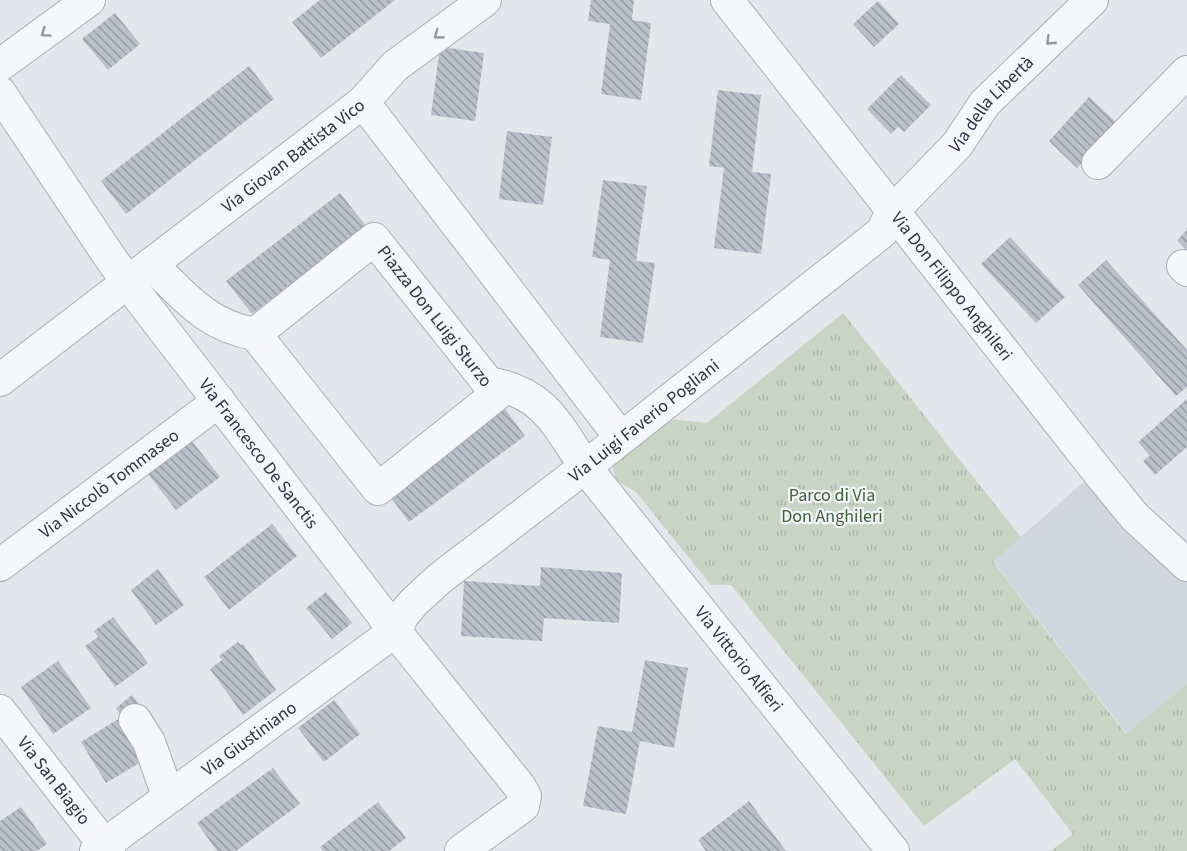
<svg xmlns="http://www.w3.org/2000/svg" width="1187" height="851" viewBox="0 0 1187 851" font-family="'Source Sans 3',sans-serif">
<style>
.built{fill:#d1d6de}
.park{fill:url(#park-tufts)}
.building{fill:url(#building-back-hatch)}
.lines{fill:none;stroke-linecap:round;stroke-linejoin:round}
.minor-casing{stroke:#a8aeb6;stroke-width:34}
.minor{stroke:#f6f7fa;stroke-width:32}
.oneway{stroke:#90969f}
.labels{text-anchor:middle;stroke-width:4.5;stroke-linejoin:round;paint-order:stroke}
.street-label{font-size:18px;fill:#2b3444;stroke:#f3f6f9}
.park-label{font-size:18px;fill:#406038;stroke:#f3f6f9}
</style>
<defs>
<pattern id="park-tufts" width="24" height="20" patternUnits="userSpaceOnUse" patternTransform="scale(1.5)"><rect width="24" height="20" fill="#c9d5c4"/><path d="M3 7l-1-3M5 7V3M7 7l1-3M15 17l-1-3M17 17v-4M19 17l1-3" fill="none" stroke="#adb7aa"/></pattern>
<pattern id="building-back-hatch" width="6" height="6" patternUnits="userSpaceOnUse" patternTransform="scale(1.5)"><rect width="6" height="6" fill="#bac0c9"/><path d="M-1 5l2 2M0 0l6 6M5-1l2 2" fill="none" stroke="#979da5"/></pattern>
</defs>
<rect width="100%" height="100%" fill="#e3e7ec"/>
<path class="built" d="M1086 480 1187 575V684L1127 734 993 561Z"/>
<path class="park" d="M843 313 1021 537 993 562 1126 734 1187 684V851H1051L1073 834 1015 759 924 826 731 585H711L636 492 616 480 612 464 670 419 707 423Z"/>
<path class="building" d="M320 0H395L321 58 292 22Z
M591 0H634L632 20 651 23 641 100 601 94 610 24 588 21Z
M878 1 899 24 874 47 853 24Z
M115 13 140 44 108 70 82 39Z
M440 47 484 53 475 121 431 115Z
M249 66 274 99 126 214 101 181Z
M901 75 931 105 904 132 898 127 891 134 867 109Z
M718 90 761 95 752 172 771 174 761 254 714 248 724 168 709 166Z
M1089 97 1118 124 1077 168 1049 141Z
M507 131 552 137 543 205 499 199Z
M603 180 647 186 636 261 655 263 643 343 600 337 610 260 592 257Z
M340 193 366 226 252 314 226 281Z
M1187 230V251L1177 240Z
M1010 237 1065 297 1036 323 981 264Z
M1106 260 1187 350V387L1176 396 1078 285Z
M1187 399V447L1155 475 1143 461 1150 456 1138 442Z
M502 405 525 436 409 522 386 491Z
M192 441 220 477 176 510 148 474Z
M272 524 297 556 229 610 204 577Z
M541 567 622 573 619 623 544 618 542 641 461 636 464 581 540 586Z
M158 569 184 605 156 625 131 590Z
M326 592 352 623 332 639 306 608Z
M113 617 148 663 115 687 85 646 98 637 94 631Z
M238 642 241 645 243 644 276 690 243 715 210 669 222 660 219 656Z
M645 660 688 668 674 748 640 741 626 814 583 806 598 726 632 732Z
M58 661 91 708 53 734 21 687Z
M132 695 143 709 126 722 116 708Z
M334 700 360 734 324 762 298 728Z
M120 718 146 759 106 783 81 742Z
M273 768 300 804 236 851H217L197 823Z
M749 801 786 851H706L698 840Z
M378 802 406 838 389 851H323L320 847Z
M21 807 47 844 37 851H0V821Z"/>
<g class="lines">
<defs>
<g id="minor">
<path id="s1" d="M727 0 1099 473 1134 516 1187 565"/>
<path d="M0 65 89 0"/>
<path id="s2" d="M0 93 109 256 141 300 395 631 520 787 525 796 523 806 461 851"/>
<path d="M363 102 395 66 485 0"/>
<path d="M1098 163 1187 72"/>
<path d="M374 239 497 394 378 489 255 334Z"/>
<path d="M151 264C184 296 207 326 255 334"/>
<path d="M1183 266 1187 270"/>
<path id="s3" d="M0 380 363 102 621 438"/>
<path id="s4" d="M488 383C544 392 557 424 585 467L893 851"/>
<path id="s5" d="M0 565 219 401"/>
<path id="s6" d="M0 711 109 851"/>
<path d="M135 720 149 742 165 787 171 796"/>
<path id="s7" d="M96 851 395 631 403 615 414 602 439 579 585 467 882 232 892 212 957 145 985 103 1092 0"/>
</g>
</defs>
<use href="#minor" class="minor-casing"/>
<use href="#minor" class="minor"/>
</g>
<defs><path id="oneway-chevron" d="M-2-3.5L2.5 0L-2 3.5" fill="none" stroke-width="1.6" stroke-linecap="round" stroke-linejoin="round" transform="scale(1.5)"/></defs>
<g class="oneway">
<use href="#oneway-chevron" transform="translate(45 33) rotate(145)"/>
<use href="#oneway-chevron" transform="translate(438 35) rotate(144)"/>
<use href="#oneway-chevron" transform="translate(1050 41) rotate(136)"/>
</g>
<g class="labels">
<g class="street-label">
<text dy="6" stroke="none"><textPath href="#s7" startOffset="1172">Via della Libertà</textPath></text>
<text dy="6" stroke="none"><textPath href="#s3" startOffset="369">Via Giovan Battista Vico</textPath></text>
<text dy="6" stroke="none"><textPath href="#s1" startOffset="364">Via Don Filippo Anghileri</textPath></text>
<text transform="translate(435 316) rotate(52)" y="6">Piazza Don Luigi Sturzo</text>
<text dy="6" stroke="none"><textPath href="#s7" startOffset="699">Via Luigi Faverio Pogliani</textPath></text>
<text dy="6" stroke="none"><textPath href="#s2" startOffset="444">Via Francesco De Sanctis</textPath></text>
<text dy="6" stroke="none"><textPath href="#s5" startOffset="136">Via Niccolò Tommaseo</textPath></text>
<text dy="6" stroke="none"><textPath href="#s4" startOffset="380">Via Vittorio Alfieri</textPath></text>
<text dy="6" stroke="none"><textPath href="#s7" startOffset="190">Via Giustiniano</textPath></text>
<text dy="6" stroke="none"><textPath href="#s6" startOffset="88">Via San Biagio</textPath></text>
</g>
<g class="park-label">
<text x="832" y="501">Parco di Via<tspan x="832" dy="21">Don Anghileri</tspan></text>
</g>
</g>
</svg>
